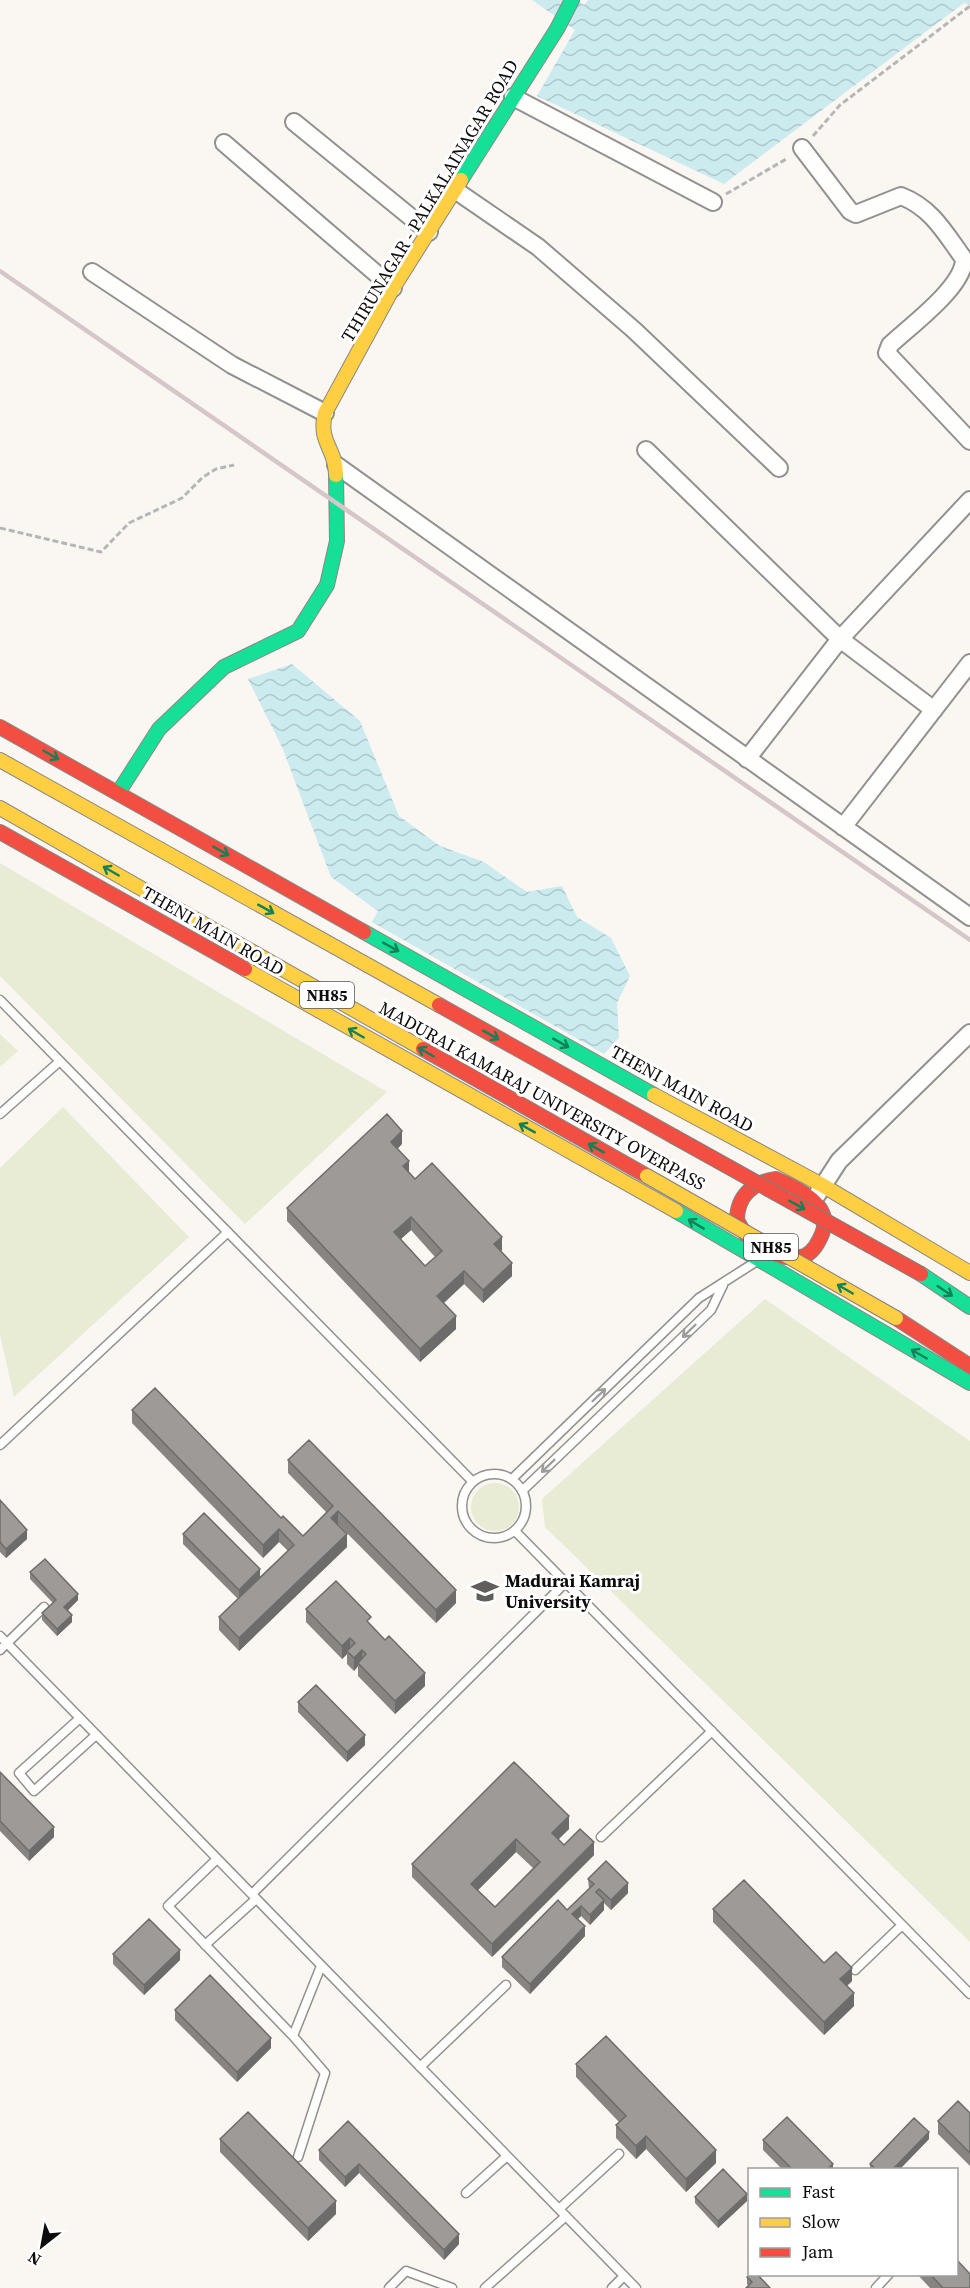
<svg xmlns="http://www.w3.org/2000/svg" width="970" height="2288" viewBox="0 0 970 2288" font-family="'Source Serif 4',serif">
<style>
.green{fill:#e8ecd4}
.water{fill:url(#water-waves)}
.lines{fill:none;stroke-linecap:round;stroke-linejoin:round}
.lane-casing{stroke:#939190;stroke-width:11}
.street-casing{stroke:#939190;stroke-width:20}
.fast-casing{stroke:#8a8886;stroke-width:16}
.slow-casing{stroke:#8a8886;stroke-width:16}
.jam-casing{stroke:#8a8886;stroke-width:16}
.path{stroke:#b7b6b6;stroke-width:3;stroke-dasharray:6 3;stroke-linecap:butt}
.lane{stroke:#fefefd;stroke-width:8}
.street{stroke:#fefefd;stroke-width:16}
.fast{stroke:#16e098;stroke-width:14}
.slow{stroke:#ffcf43;stroke-width:14}
.jam{stroke:#f24e42;stroke-width:14}
.rail{stroke:#d5c6c9;stroke-width:4.5}
.slow-bridge-casing{stroke:#807f7d;stroke-width:16;stroke-linecap:butt}
.jam-bridge-casing{stroke:#807f7d;stroke-width:16;stroke-linecap:butt}
.slow-bridge{stroke:#ffcf43;stroke-width:14}
.jam-bridge{stroke:#f24e42;stroke-width:14}
.wall{fill:#878482;fill-rule:evenodd}
.shaded-wall{fill:#6e6c6a}
.building{fill:#9d9a97;stroke:#6e6c6a;stroke-width:1.5;fill-rule:evenodd}
.oneway{stroke:#128159}
.oneway2{stroke:#9d9d9d}
.labels{text-anchor:middle;stroke-width:6;stroke-linejoin:round;paint-order:stroke}
.shield{fill:#fff;stroke:#555;stroke-width:1.5}
.shield-label{font-size:16px;font-weight:bold;fill:#0c0c0c}
.street-label{font-size:18px;fill:#0c0c0c;stroke:#fff}
.poi-label{font-size:18px;font-weight:bold;fill:#0c0c0c;stroke:#fff;text-anchor:start}
</style>
<defs>
<pattern id="water-waves" width="16" height="10" patternUnits="userSpaceOnUse" patternTransform="scale(1.5)"><rect width="16" height="10" fill="#ccebef"/><path d="M0 5q4-4 8 0t8 0" fill="none" stroke="#aec8cc"/></pattern>
</defs>
<rect width="100%" height="100%" fill="#faf6f2"/>
<path class="green" d="M0 863 387 1092 245 1224 0 976Z
M0 1034 18 1051 0 1067Z
M63 1107 189 1237 14 1397 0 1335V1168Z
M765 1299 970 1441V1942L545 1527 542 1499Z
M471 1507a24 24 0 1 1 48 0a24 24 0 1 1-48 0Z"/>
<path class="water" d="M532 0H578L584 5 588 0H970V5L964 3 724 184 537 96 575 30Z
M292 664 360 721 399 816 440 846 484 862 527 892 562 886 577 917 611 938 630 976 617 1003 619 1038 604 1054 372 922 378 911 331 877 282 747 248 679Z"/>
<g class="lines">
<defs>
<path id="lane" d="M0 1000 472 1481
M0 1114 60 1061
M0 1445 228 1232
M462 1506a32 32 0 1 1 64 0a32 32 0 1 1-64 0Z
M512 1479 699 1298 757 1261
M522 1491 711 1310 723 1285
M515 1531 970 1994
M0 1636 636 2288
M0 1650 44 1607
M80 1718 19 1773 34 1791 96 1735
M601 1837 712 1731
M217 1859 168 1906 293 2036
M252 1894 566 1582
M205 1945 256 1899
M855 1970 902 1925
M420 2067 506 1985
M298 2157 325 2073 293 2036 321 1966
M466 2193 507 2156
M559 2209 619 2154
M389 2288 406 2271 452 2288
M485 2288 566 2216
M612 2288 624 2276
M876 2288 889 2274"/>
<path id="street" d="M513 97 713 202
M294 122 429 232
M224 143 393 288
M802 148 850 211 856 214 901 196C932 208 945 233 964 259 964 287 910 326 890 345L887 353 970 441
M455 190 538 247 634 330 779 468
M92 272 232 365 325 413
M646 450 840 639 934 710
M336 465 970 917
M747 759 840 639 970 500
M843 827 970 663
M817 1195 839 1161 970 1033"/>
<path id="fast" d="M461 180 557 29 572 0
M118 793 159 729 224 667 298 631 327 585 337 541 336 475
M364 932 654 1095
M676 1211 970 1383
M921 1274 970 1307"/>
<path id="slow" d="M336 475C336 448 318 443 325 413L393 288 461 180
M0 760 439 1005
M0 808 423 1049
M245 969 676 1211
M654 1095 822 1185 970 1273"/>
<path id="jam" d="M0 727 364 932
M0 832 245 969
M439 1005 673 1136
M423 1049 647 1176
M776 1179C797 1188 834 1205 822 1234 818 1243 814 1251 805 1256 778 1263 748 1244 737 1220 737 1196 753 1182 776 1179Z
M896 1318 970 1366"/>
</defs>
<use href="#lane" class="lane-casing"/>
<use href="#street" class="street-casing"/>
<use href="#fast" class="fast-casing"/>
<use href="#slow" class="slow-casing"/>
<use href="#jam" class="jam-casing"/>
<path class="path" d="M813 136 840 105 970 6
M726 194 788 158
M0 528 101 552 129 523 182 498 203 477 216 469 234 465"/>
<use href="#lane" class="lane"/>
<use href="#street" class="street"/>
<use href="#fast" class="fast"/>
<use href="#slow" class="slow"/>
<use href="#jam" class="jam"/>
<path class="rail" d="M0 271 970 940"/>
<defs>
<path id="slow-bridge" d="M647 1176 896 1318"/>
<path id="jam-bridge" d="M673 1136 921 1274"/>
</defs>
<use href="#slow-bridge" class="slow-bridge-casing"/>
<use href="#jam-bridge" class="jam-bridge-casing"/>
<use href="#slow-bridge" class="slow-bridge"/>
<use href="#jam-bridge" class="jam-bridge"/>
</g>
<path class="wall" d="M402 1144 397 1149 409 1172 415 1179 502 1250 501 1251 512 1276 483 1303 464 1284 444 1303 456 1329 420 1362 287 1221V1208ZM411 1230 435 1257 425 1266 401 1239Z
M132 1410 281 1518 303 1536 327 1513 288 1473V1460L456 1603 436 1623 338 1524 347 1547 239 1651 219 1630V1617L238 1599 183 1544V1534L260 1577 288 1551 279 1542 263 1558 132 1423Z
M0 1500 27 1539 6 1558 0 1552Z
M30 1572 78 1600 68 1610 72 1622 57 1636 42 1620V1613L53 1603 30 1579Z
M306 1609 371 1625 425 1686 395 1714 358 1676V1666L354 1671 347 1664V1654L342 1659 306 1622Z
M298 1702 365 1745 347 1762 298 1712Z
M514 1762 569 1829 558 1839 564 1845 594 1855 492 1957 412 1877V1864ZM516 1852 533 1868 495 1907 478 1890Z
M0 1772 54 1837 29 1861 0 1831Z
M588 1879 628 1893 611 1910 604 1903V1910L590 1925 581 1916 578 1919 585 1936 530 1994 502 1967V1957L567 1910 589 1889Z
M713 1909 824 1963 852 1981 847 1986 854 2006 824 2035 713 1922Z
M113 1954 180 1960 144 1995 113 1964Z
M175 2010 271 2048 237 2082 175 2020Z
M576 2064 716 2163 686 2192 646 2149 636 2159 616 2138V2125L619 2122 576 2077Z
M970 2113V2166L938 2134V2121Z
M348 2121 459 2244 444 2260 359 2173 345 2187 319 2160V2150Z
M220 2139 336 2214 308 2241 220 2152Z
M929 2139 900 2169H870V2164Z
M763 2140 833 2169H782L763 2150Z
M695 2197 747 2201 718 2228 695 2203Z
M917 2274H957L970 2288H930Z
M747 2277 770 2288 748 2285 747 2284Z"/>
<path class="shaded-wall" d="M402 1131V1144L391 1155V1142Z
M409 1161V1174L403 1166Z
M411 1217V1230L394 1245V1232Z
M502 1237V1250L494 1257V1244Z
M512 1263V1276L483 1303V1290Z
M464 1271V1284L437 1309V1296Z
M456 1316V1329L420 1362V1349Z
M338 1511V1524L331 1531V1518Z
M279 1529V1542L263 1558V1545Z
M27 1530V1539L6 1558V1549Z
M347 1534V1547L239 1651V1638Z
M260 1569V1579L239 1600V1590Z
M456 1590V1603L436 1623V1610Z
M78 1594V1600L64 1614V1607Z
M72 1615V1622L57 1636V1629Z
M350 1638V1651H347V1654L342 1659V1646Z
M362 1650V1663H358V1666L354 1671V1658Z
M425 1673V1686L395 1714V1701Z
M365 1735V1745L347 1762V1752Z
M569 1816V1829L552 1846V1833Z
M54 1827V1837L29 1861V1851Z
M516 1839V1852L471 1897V1884Z
M594 1842V1855L492 1957V1944Z
M628 1883V1893L611 1910V1900Z
M604 1900V1910L590 1925V1915Z
M581 1906V1916L572 1924V1914Z
M585 1926V1936L530 1994V1984Z
M180 1950V1960L144 1995V1985Z
M852 1968V1981L840 1992V1979Z
M854 1993V2006L824 2035V2022Z
M271 2038V2048L237 2082V2072Z
M929 2132V2139L900 2169H893Z
M646 2136V2149L636 2159V2146Z
M716 2150V2163L686 2192V2179Z
M359 2164V2173L345 2187V2177Z
M833 2164V2169H827Z
M747 2194V2201L718 2228V2221Z
M336 2201V2214L308 2241V2228Z
M459 2234V2244L444 2260V2250Z"/>
<path class="building" d="M387 1114 402 1131 391 1142 409 1161 403 1166 415 1179 432 1163 502 1237 494 1244 512 1263 483 1290 464 1271 437 1296 456 1316 420 1349 287 1208ZM411 1217 442 1251 425 1266 394 1232Z
M155 1388 281 1518 283 1516 303 1536 333 1506 288 1460 309 1440 456 1590 436 1610 338 1511 331 1518 347 1534 239 1638 219 1617 294 1545 279 1529 263 1545 132 1410Z
M0 1500 27 1530 6 1549 0 1542Z
M204 1513 260 1569 239 1590 183 1534Z
M45 1559 78 1594 64 1607 72 1615 57 1629 42 1613 56 1600 30 1572Z
M336 1581 371 1617 367 1621 385 1640 389 1636 425 1673 395 1701 358 1663 366 1654 362 1650 354 1658 347 1651 355 1643 350 1638 342 1646 306 1609Z
M316 1685 365 1735 347 1752 298 1702Z
M514 1762 569 1816 552 1833 564 1845 580 1829 594 1842 492 1944 412 1864ZM516 1839 540 1862 495 1907 471 1884Z
M0 1772 54 1827 29 1851 0 1821Z
M606 1861 628 1883 611 1900 599 1889 596 1892 604 1900 590 1915 581 1906 572 1914 585 1926 530 1984 502 1957 558 1900 567 1910 594 1884 588 1879Z
M744 1880 824 1963 836 1952 852 1968 840 1979 854 1993 824 2022 713 1909Z
M149 1919 180 1950 144 1985 113 1954Z
M210 1975 271 2038 237 2072 175 2010Z
M606 2036 716 2150 686 2179 646 2136 636 2146 616 2125 626 2116 576 2064Z
M958 2101 970 2113V2153L938 2121Z
M248 2112 336 2201 308 2228 220 2139Z
M787 2117 833 2164 827 2169H792L763 2140Z
M914 2118 929 2132 893 2169H876L870 2164Z
M348 2121 459 2234 444 2250 359 2164 345 2177 319 2150Z
M723 2169 747 2194 718 2221 695 2197Z
M957 2260 970 2274V2288H943L930 2274H957Z
M751 2274H757L770 2288H746L752 2282 747 2277Z"/>
<defs><path id="oneway-shaft" d="M-6 0H5M1.5-3L5.5 0L1.5 3" fill="none" stroke-width="1.6" stroke-linecap="round" stroke-linejoin="round" transform="scale(1.5)"/></defs>
<g class="oneway">
<use href="#oneway-shaft" transform="translate(51 755) rotate(30)"/>
<use href="#oneway-shaft" transform="translate(221 851) rotate(30)"/>
<use href="#oneway-shaft" transform="translate(111 871) rotate(-150)"/>
<use href="#oneway-shaft" transform="translate(266 909) rotate(29)"/>
<use href="#oneway-shaft" transform="translate(391 947) rotate(29)"/>
<use href="#oneway-shaft" transform="translate(356 1033) rotate(-150)"/>
<use href="#oneway-shaft" transform="translate(491 1035) rotate(29)"/>
<use href="#oneway-shaft" transform="translate(561 1043) rotate(29)"/>
<use href="#oneway-shaft" transform="translate(426 1052) rotate(-150)"/>
<use href="#oneway-shaft" transform="translate(527 1128) rotate(-151)"/>
<use href="#oneway-shaft" transform="translate(596 1148) rotate(-151)"/>
<use href="#oneway-shaft" transform="translate(797 1205) rotate(29)"/>
<use href="#oneway-shaft" transform="translate(696 1224) rotate(-149)"/>
<use href="#oneway-shaft" transform="translate(845 1289) rotate(-150)"/>
<use href="#oneway-shaft" transform="translate(945 1291) rotate(34)"/>
<use href="#oneway-shaft" transform="translate(919 1354) rotate(-150)"/>
</g>
<g class="oneway2">
<use href="#oneway-shaft" transform="translate(689 1331) rotate(136)"/>
<use href="#oneway-shaft" transform="translate(599 1395) rotate(-44)"/>
<use href="#oneway-shaft" transform="translate(548 1466) rotate(136)"/>
</g>
<defs>
<symbol id="university-bare" viewBox="-9 -9 18 18"><path d="M0-5L7-2L0 1L-7-2ZM-4 1L0 2.5L4 1V4Q0 6-4 4Z" fill="#5f5e5c" stroke="#fff" stroke-width="2.5" paint-order="stroke"/></symbol>
</defs>
<g fill-rule="evenodd">
<use href="#university-bare" x="466" y="1572" width="38" height="38"/>
</g>
<g class="labels">
<g class="shield">
<rect x="300" y="982" width="54" height="26" rx="4.5"/>
<rect x="744" y="1234" width="54" height="26" rx="4.5"/>
</g>
<g class="shield-label">
<text x="327" y="1001">NH85</text>
<text x="771" y="1253">NH85</text>
</g>
<g class="street-label">
<text transform="translate(430 201) rotate(-59)" y="6">THIRUNAGAR - PALKALAINAGAR ROAD</text>
<text transform="translate(213 931) rotate(30)" y="6">THENI MAIN ROAD</text>
<text transform="translate(682 1089) rotate(29)" y="6">THENI MAIN ROAD</text>
<text transform="translate(542 1096) rotate(29)" y="6">MADURAI KAMARAJ UNIVERSITY OVERPASS</text>
</g>
<g class="poi-label">
<text x="505" y="1587">Madurai Kamraj<tspan x="505" dy="21">University</tspan></text>
</g>
</g>
<rect x="748" y="2168" width="210" height="108" fill="#ffffff" stroke="#9e9e9e" stroke-width="1.5"/>
<rect x="760" y="2188" width="30" height="9" fill="#16e098" stroke="#9e9e9e" stroke-width="1.5"/>
<text x="802" y="2198" font-size="18" fill="#0c0c0c">Fast</text>
<rect x="760" y="2218" width="30" height="9" fill="#ffcf43" stroke="#9e9e9e" stroke-width="1.5"/>
<text x="802" y="2228" font-size="18" fill="#0c0c0c">Slow</text>
<rect x="760" y="2248" width="30" height="9" fill="#f24e42" stroke="#9e9e9e" stroke-width="1.5"/>
<text x="802" y="2258" font-size="18" fill="#0c0c0c">Jam</text>
<g transform="translate(42 2246) rotate(211)" stroke="#ffffff" stroke-width="4.5" paint-order="stroke">
<path d="M0-4.5L10 22L0 15L-10 22Z" fill="#0c0c0c"/>
<text y="-9" font-size="16" font-weight="bold" text-anchor="middle" fill="#0c0c0c">N</text>
</g>
</svg>
